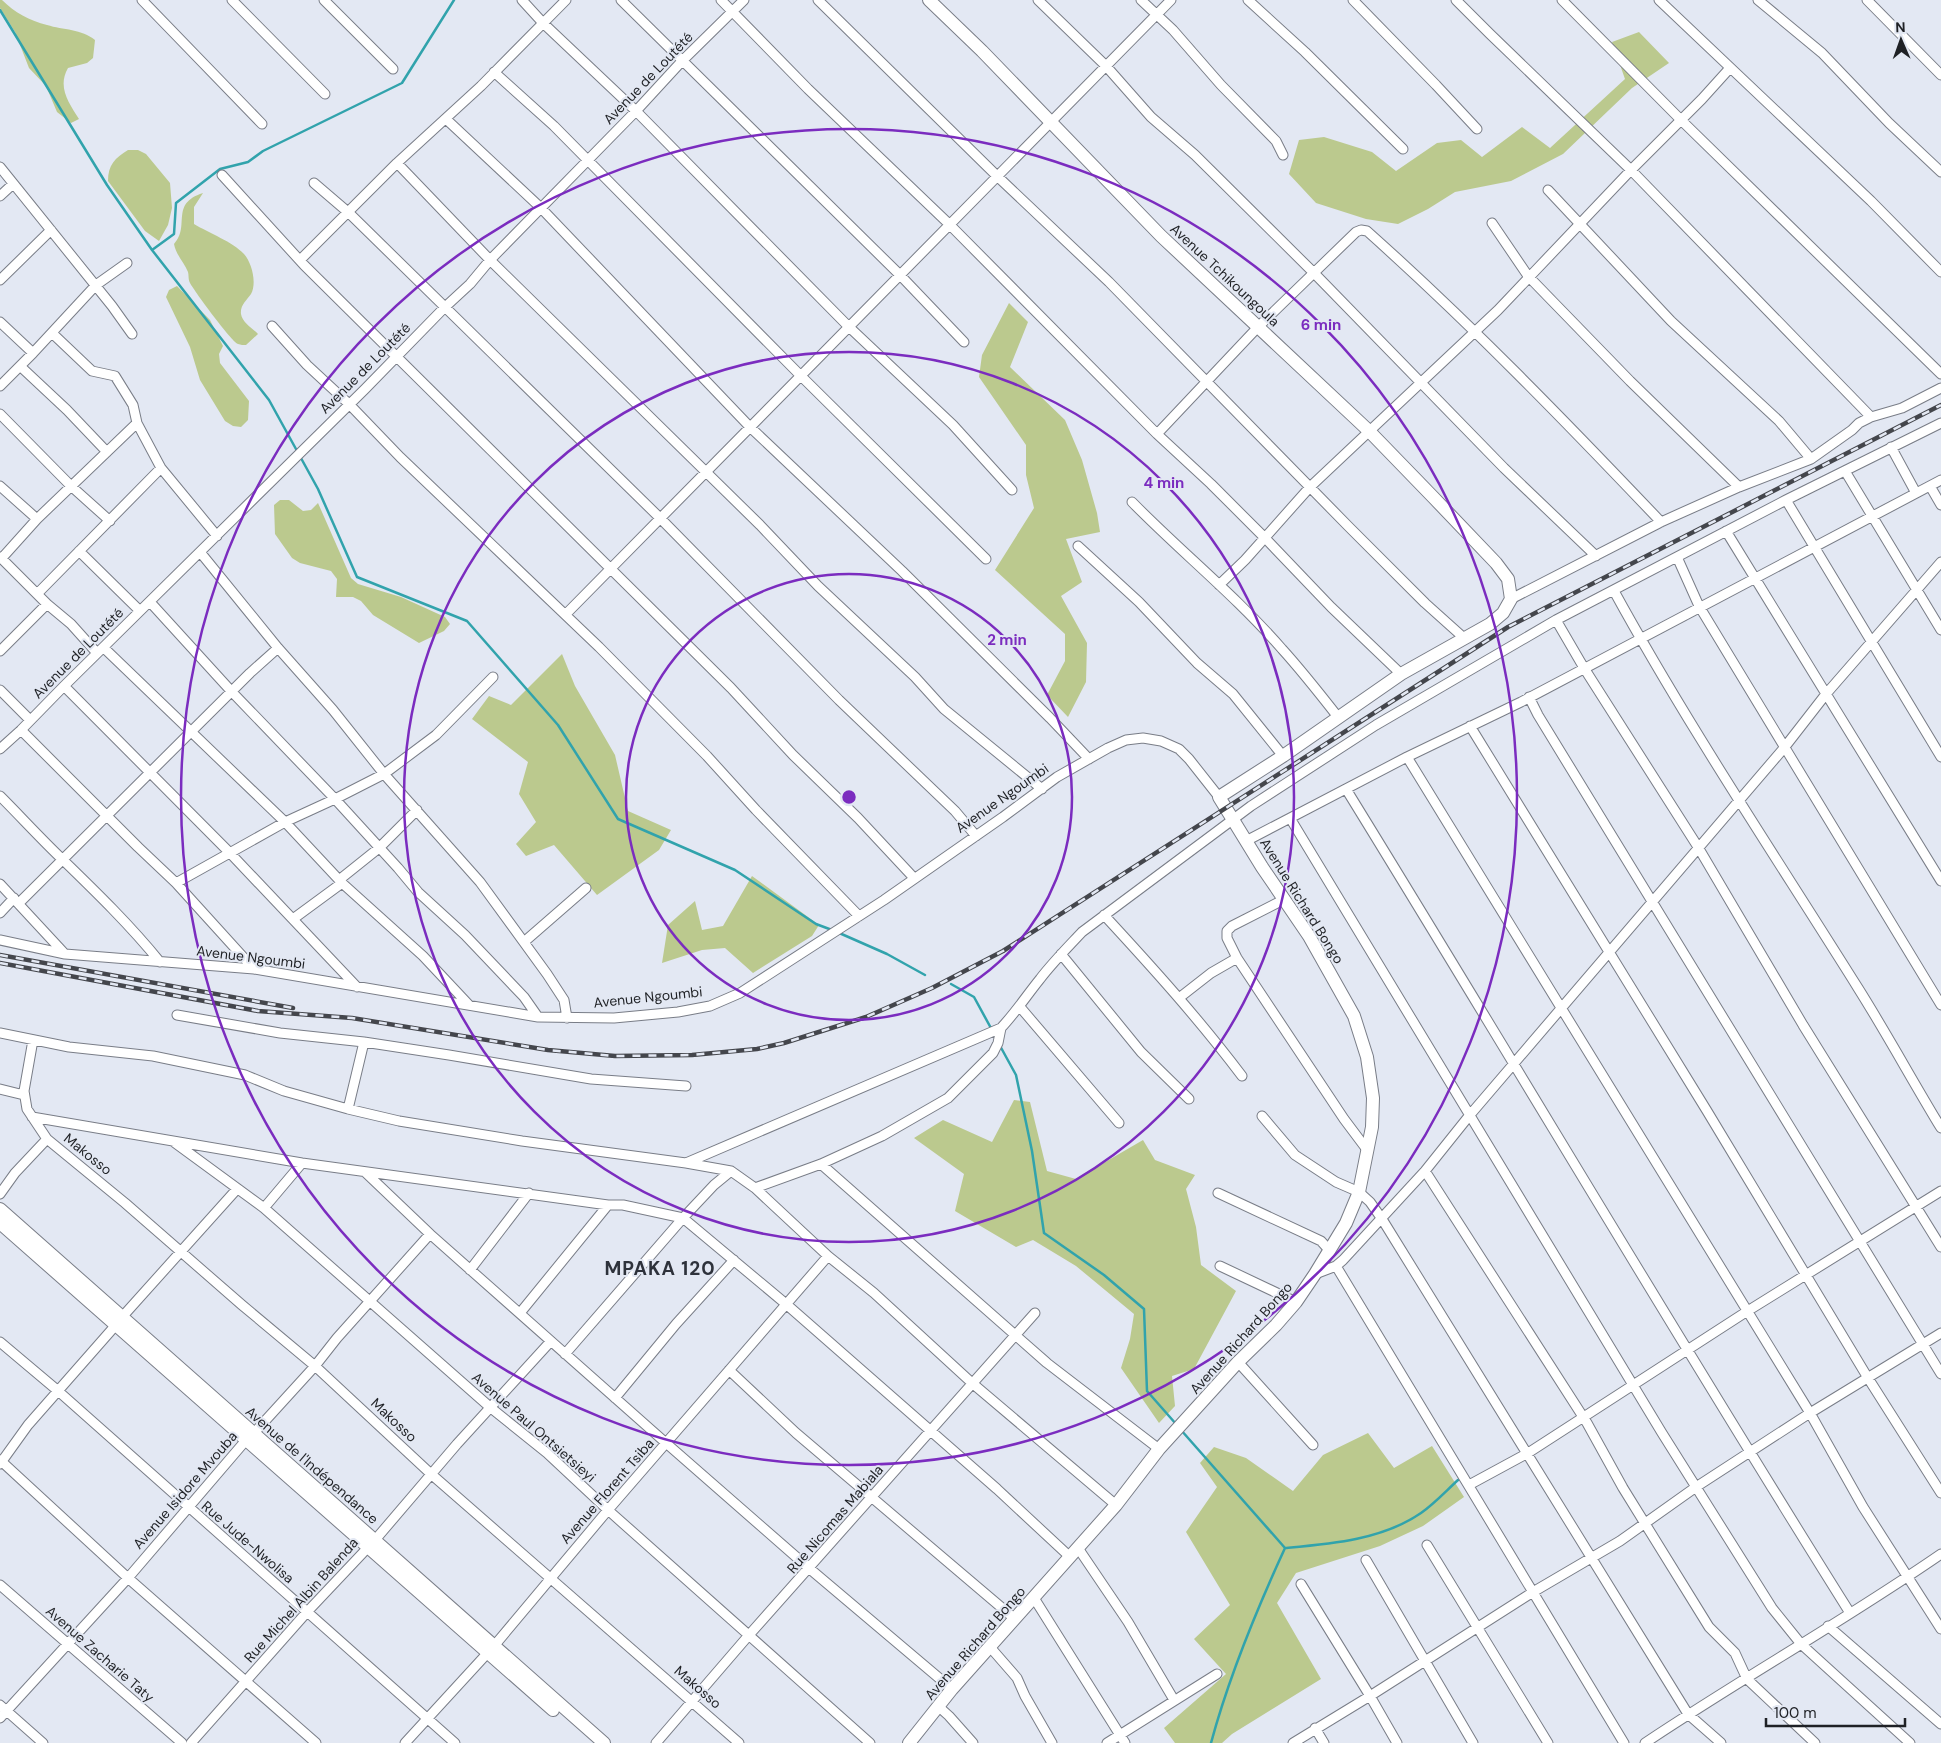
<svg xmlns="http://www.w3.org/2000/svg" width="1941" height="1743" viewBox="0 0 1941 1743" font-family="'DM Sans',sans-serif">
<style>
.green{fill:#bbc98e}
.lines{fill:none;stroke-linecap:round;stroke-linejoin:round}
.stream{stroke:#31a3ac;stroke-width:2.5}
.street-casing{stroke:#797d87;stroke-width:11}
.secondary-casing{stroke:#797d87;stroke-width:14}
.street{stroke:#fff;stroke-width:9}
.secondary{stroke:#fff;stroke-width:12}
.rail-casing{stroke:#44464c;stroke-width:4.5}
.rail{stroke:#e3e8f3;stroke-width:2.5;stroke-dasharray:8;stroke-linecap:butt}
.ring{fill:none;stroke:#7b2cbf;stroke-width:2.5}
.labels{text-anchor:middle;stroke-width:4;stroke-linejoin:round;paint-order:stroke}
.street-label{font-size:14px;fill:#1f2125;stroke:#e3e8f3}
.district-label{font-size:19px;font-weight:bold;letter-spacing:1px;fill:#2e323b;stroke:#e3e8f3}
.centre{fill:#7b2cbf;stroke:#e3e8f3;stroke-width:2.5}
.ring-label{font-size:15px;text-anchor:middle;font-weight:bold;fill:#7b2cbf;stroke:#e3e8f3;stroke-width:4;stroke-linejoin:round;paint-order:stroke}
</style>
<rect width="100%" height="100%" fill="#e3e8f3"/>
<path class="green" d="M0 0H2C14 12 30 21 47 25 63 30 82 29 95 40L93 58 87 63 68 68C57 87 69 103 79 119L71 123 57 112 46 86 29 68 15 32 0 8Z
M1639 32 1669 63 1632 88 1563 154 1511 181 1455 192 1428 209 1398 224 1366 219 1316 203 1289 174 1299 140 1324 137 1372 152 1396 171 1437 143 1461 140 1482 157 1522 127 1550 148 1625 79 1612 42Z
M128 150H138L146 154 170 183 172 208 168 225 159 241 145 231 108 181C108 165 115 158 128 150Z
M203 193 194 207V224C209 233 233 242 244 254 252 263 257 283 251 294 247 300 240 305 241 314 242 322 252 328 258 334L246 345C243 345 241 345 238 344 231 341 195 292 190 283 188 279 189 276 188 272 184 262 176 255 174 244 191 226 169 204 203 193Z
M177 286 210 320 223 346 219 354 220 363 249 401 248 420 241 427 233 426 225 421 200 380 190 347 166 297 169 290Z
M1009 303 1028 322 1010 367 1065 420 1082 460 1097 513 1100 532 1066 539 1082 582 1061 596 1087 643 1086 682 1068 717 1047 695 1065 661V634L995 570 1034 508 1026 475V445L979 377 982 355Z
M280 500H289L303 511 311 510 318 503 351 578 358 584 401 597 445 617 450 624 444 631 419 643 373 615 361 601 353 597H336L337 579 331 571 300 563 292 558 275 534 274 505Z
M562 654 575 686 615 755 628 811 671 830 659 850 597 895 554 845 526 856 516 844 536 822 519 794 528 762 472 719 489 696 511 705Z
M752 876 819 925 812 936 753 973 725 948 702 950 662 963 668 925 695 901 702 930 723 926Z
M1014 1100 1030 1102 1047 1171 1076 1179 1143 1140 1155 1160 1195 1175 1186 1189 1196 1227 1201 1265 1236 1291 1194 1369 1172 1376 1175 1406 1159 1423 1121 1368 1130 1339 1134 1314 1076 1266 1033 1240 1016 1247 955 1211 964 1174 914 1138 943 1120 992 1142Z
M1368 1433 1394 1468 1432 1446 1464 1497 1423 1526 1380 1546 1296 1573 1277 1603 1321 1679 1232 1734 1222 1743H1175L1164 1728 1226 1674 1194 1639 1230 1605 1186 1532 1217 1487 1200 1463 1214 1447 1246 1458 1293 1491 1323 1455Z"/>
<g class="lines">
<path class="stream" d="M0 10 107 185 152 250 269 400 318 489 357 577 467 621 558 725 618 819 735 870 816 924 832 930
M152 250 174 234 176 203 220 169 248 162 263 151 402 83 454 0
M837 932 887 954 925 975
M951 984 974 997 992 1030
M999 1044 1016 1075 1032 1151 1044 1233 1104 1275 1144 1309 1147 1391 1176 1424
M1181 1430 1285 1548C1256 1611 1229 1676 1211 1743
M1285 1548C1330 1544 1382 1540 1421 1513 1434 1504 1446 1491 1458 1480"/>
<defs>
<path id="street" d="M142 0 262 124
M232 0 325 94
M324 0 393 69
M522 0 543 23 636 111 848 326 953 425 1012 490
M621 0 900 275 964 342
M721 0 808 89 949 224 1157 434 1211 484 1265 538 1331 607 1401 674
M818 0 997 176 1109 282 1348 526 1425 603 1464 638
M1038 0 1106 66 1151 117 1195 155 1314 273 1504 468 1596 556
M1141 0 1173 30 1221 85 1276 141 1283 155
M1248 0 1305 52 1403 149
M1353 0 1436 85 1477 129
M1456 0 1490 34 1631 170 1871 417
M1562 0 1681 120 1941 374
M1659 0 1871 201 1941 272
M1758 0 1822 53 1889 123 1941 172
M1867 0 1941 75
M494 72 554 126 800 375 986 559
M446 119 541 208 750 427 902 571 1050 718 1089 759
M397 163 490 260 760 525 818 586 915 677 944 709 1042 789
M0 167 112 306 132 334
M222 175 304 265 731 688 793 755 858 818 914 878
M314 183 349 213 660 518 839 700 955 811 976 836
M1548 190 1671 321 1779 421 1811 459
M0 196 13 184
M1492 223 1528 276 1630 381 1739 487
M300 260 397 163 481 86 566 0
M0 280 51 230
M0 322 33 353
M272 326 307 365 349 404 400 457 599 647 707 756 756 810 859 916
M52 333 92 371 115 376 133 405 137 423 161 468 217 536
M20 366 67 410 107 452
M0 386 33 353 96 285 127 263
M0 414 71 486 110 521
M1157 434 1258 327 1356 232 1361 230 1367 231C1470 323 1566 422 1661 522
M1891 447 1916 493
M1845 471 1941 630
M0 486 37 519
M1930 486 1941 505
M1786 500 1941 757
M1132 502C1181 552 1236 596 1282 649 1302 671 1320 694 1338 717
M1726 531 1941 881
M1078 546 1139 602 1197 663 1233 694 1283 756
M79 551 140 611
M200 552 278 648 333 710 384 774 480 882 547 974 564 1000 567 1018
M0 557 47 604 71 624 97 653
M1677 557 1699 606 1941 1005
M1 559 37 519 137 423
M1219 585 1245 560 1310 487 1498 310 1631 170 1702 99 1730 68
M1614 591C1688 726 1776 857 1858 988 1887 1034 1913 1082 1941 1128
M37 594 161 468
M1511 599 1661 522 1739 487 1811 459 1852 430 1859 423 1871 417 1902 408 1941 388
M150 602 232 692 335 799 398 868 418 892 465 935 524 997 538 1017
M566 614 1171 0
M1556 620 1584 668 1698 847 1803 1025 1941 1247
M104 648 285 822 342 883 423 956 469 1005
M0 651 47 604
M64 686 230 853 357 987
M0 690 30 720
M1529 697 1538 715 1941 1374
M1470 726 1707 1111 1868 1378 1941 1493
M21 730 138 847 176 883 254 969
M0 749 21 730 64 686 365 389 444 308 470 284 490 260 636 111 682 61 744 0
M1407 757 1810 1413 1863 1507 1941 1629
M1346 789C1515 1063 1679 1341 1850 1613
M0 796C21 817 41 839 62 859 96 892 130 925 160 962
M1290 818 1662 1433 1772 1608 1801 1644 1910 1743
M1246 841 1407 757 1521 702 1941 480
M339 880 379 848 417 810
M176 883 285 822 335 799 384 774 436 735 493 677
M0 884 64 953
M1285 899 1232 926 1227 931V938L1237 958 1344 1119 1368 1151
M19 903 250 673 278 648
M0 913 14 898
M1104 915C1152 967 1199 1019 1242 1076
M293 919 342 883
M0 940 65 954 254 969 538 1017 614 1018 678 1012 710 1006 740 993 884 900 1003 817 1057 777 1108 748 1126 740 1143 738 1161 741 1179 749 1189 759 1219 797
M524 942 586 888
M1061 954 1141 1052 1189 1099
M1179 998 1211 973 1237 958
M1020 1007 1119 1123
M177 1015 280 1033 364 1042 449 1055 591 1079 686 1086
M0 1033 69 1047 153 1056 245 1075 284 1091 348 1109 399 1121 522 1141 686 1163 731 1171 755 1188 828 1256 874 1293 972 1383 1116 1505
M33 1040 24 1091 27 1109 47 1139 125 1203 242 1305 315 1366 431 1474 739 1743
M0 1089 24 1095
M348 1109 364 1042
M1262 1116 1295 1155 1336 1182 1359 1192 1370 1202 1382 1219 1688 1714 1721 1743
M32 1117 302 1163 608 1205H623L683 1218 786 1304 997 1489 1069 1556
M174 1142 264 1208 491 1408 547 1453 608 1510 870 1743
M686 1163 1001 1028C1016 1012 1027 995 1040 979 1053 962 1068 947 1082 932L1251 806 1376 725 1556 620 1786 500 1941 423
M821 1164 1047 1363 1159 1449
M1425 1171 1587 1423 1623 1488 1709 1627 1735 1653 1747 1679 1815 1743
M365 1172 430 1234 666 1443 810 1569 952 1689
M755 1188 821 1164 882 1136 948 1098 993 1053 998 1043 1001 1028
M1218 1193 1321 1241 1330 1251
M0 1194 15 1173 47 1139
M264 1208 302 1163
M1220 1266 1296 1302
M1336 1266 1624 1743
M470 1270 529 1193
M1315 1274 1336 1266 1343 1260 1425 1171 1469 1116 1784 748 1826 694 1941 562
M520 1313 608 1205
M123 1316 237 1189
M0 1342 57 1390 455 1743
M565 1354 683 1218 714 1185 731 1171
M1238 1362 1313 1445
M729 1370 796 1433 1015 1619
M615 1398 676 1324 734 1260
M0 1460 128 1578 316 1743
M0 1464 28 1425 115 1326
M1469 1485 1528 1453 1746 1312 1941 1191
M1427 1545 1548 1743
M1078 1548 1128 1622 1174 1700
M1366 1560 1473 1743
M1301 1584 1370 1696 1397 1743
M0 1585 182 1743
M1034 1598 1125 1743
M1828 1626 1941 1724
M990 1647 1017 1678 1025 1696 1052 1743
M0 1705 43 1743
M938 1706 949 1716 973 1743
M0 1718 128 1578 247 1439 254 1433 315 1366 337 1338 430 1234
M1315 1728 1324 1743
M191 1743 307 1612 375 1540 457 1444 551 1341
M405 1743 494 1646 608 1510 828 1256
M656 1743 749 1635 1035 1313
M1107 1743 1217 1674
M1293 1743 1370 1696 1533 1592 1620 1541 1696 1487 1810 1413 1941 1333
M1645 1743C1742 1678 1844 1621 1941 1554"/>
<path id="secondary" d="M0 1209 604 1743
M0 1223 553 1710
M909 1743 952 1689 1116 1505 1159 1449 1238 1362 1276 1325 1296 1302 1315 1274 1346 1223 1359 1192 1372 1127 1373 1098 1367 1057 1354 1016 1309 936 1262 867 1219 797 1283 756 1401 674 1490 624 1503 613 1511 599 1508 579 1496 563 1433 497 1369 431 1161 236 982 51 929 0"/>
</defs>
<use href="#street" class="street-casing"/>
<use href="#secondary" class="secondary-casing"/>
<use href="#street" class="street"/>
<use href="#secondary" class="secondary"/>
<defs>
<path id="rail" d="M0 955 293 1008
M0 963 258 1011 352 1018 548 1050 615 1056 692 1055 757 1049 784 1043 866 1017 932 988 1003 951 1508 627 1941 405"/>
</defs>
<use href="#rail" class="rail-casing"/>
<use href="#rail" class="rail"/>
</g>
<g class="ring">
<circle cx="849" cy="797" r="223"/>
<circle cx="849" cy="797" r="445"/>
<circle cx="849" cy="797" r="668"/>
</g>
<g class="labels">
<g class="street-label">
<text transform="translate(648 78) rotate(-46)" y="5">Avenue de Loutété</text>
<text transform="translate(1225 275) rotate(43)" y="5">Avenue Tchikoungoula</text>
<text transform="translate(365 368) rotate(-45)" y="5">Avenue de Loutété</text>
<text transform="translate(78 653) rotate(-45)" y="5">Avenue de Loutété</text>
<text transform="translate(1002 798) rotate(-35)" y="5">Avenue Ngoumbi</text>
<text transform="translate(1302 901) rotate(58)" y="5">Avenue Richard Bongo</text>
<text transform="translate(251 957) rotate(7)" y="5">Avenue Ngoumbi</text>
<text transform="translate(648 997) rotate(-6)" y="5">Avenue Ngoumbi</text>
<text transform="translate(88 1154) rotate(39)" y="5">Makosso</text>
<text transform="translate(1241 1338) rotate(-48)" y="5">Avenue Richard Bongo</text>
<text transform="translate(394 1420) rotate(43)" y="5">Makosso</text>
<text transform="translate(534 1427) rotate(41)" y="5">Avenue Paul Ontsietsieyi</text>
<text transform="translate(312 1465) rotate(41)" y="5">Avenue de l'Indépendance</text>
<text transform="translate(185 1490) rotate(-49)" y="5">Avenue Isidore Mvouba</text>
<text transform="translate(607 1491) rotate(-49)" y="5">Avenue Florent Tsiba</text>
<text transform="translate(835 1519) rotate(-49)" y="5">Rue Nicomas Mabiala</text>
<text transform="translate(248 1542) rotate(41)" y="5">Rue Jude-Nwolisa</text>
<text transform="translate(301 1600) rotate(-48)" y="5">Rue Michel Albin Balenda</text>
<text transform="translate(975 1643) rotate(-49)" y="5">Avenue Richard Bongo</text>
<text transform="translate(100 1654) rotate(41)" y="5">Avenue Zacharie Taty</text>
<text transform="translate(698 1687) rotate(41)" y="5">Makosso</text>
</g>
<g class="district-label">
<text x="660" y="1275">MPAKA 120</text>
</g>
</g>
<circle cx="849" cy="797" r="8" class="centre"/>
<g class="ring-label">
<text x="1321" y="330">6 min</text>
<text x="1164" y="488">4 min</text>
<text x="1007" y="645">2 min</text>
</g>
<g transform="translate(1901 40) rotate(358)" stroke="#e3e8f3" stroke-width="4" paint-order="stroke">
<path d="M0-4L9 19L0 12L-9 19Z" fill="#1f2125"/>
<text y="-8" font-size="14" font-weight="bold" text-anchor="middle" fill="#1f2125">N</text>
</g>
<path d="M1766 1718v8h139v-8" fill="none" stroke="#1f2125" stroke-width="2.5"/>
<text x="1774" y="1718" font-size="15" fill="#1f2125" stroke="#e3e8f3" stroke-width="4" paint-order="stroke">100 m</text>
</svg>
